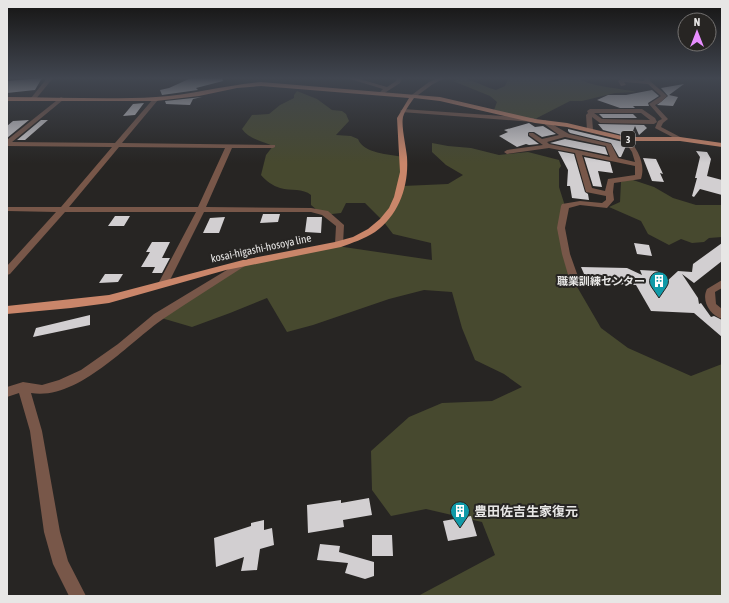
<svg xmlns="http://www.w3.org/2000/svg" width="729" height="603" viewBox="0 0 729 603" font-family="'Asap Condensed','Noto Sans JP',sans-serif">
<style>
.green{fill:#47492f}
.building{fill:#d2cfd1}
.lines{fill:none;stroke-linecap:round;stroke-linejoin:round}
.minor{fill:#785749;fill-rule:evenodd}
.major{fill:#ca866a;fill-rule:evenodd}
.labels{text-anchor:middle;stroke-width:4;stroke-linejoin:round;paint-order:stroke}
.shield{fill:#272523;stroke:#adacab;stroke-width:1}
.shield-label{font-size:10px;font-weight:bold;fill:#e7e6e5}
.street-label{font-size:11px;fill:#e7e6e5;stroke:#272523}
.poi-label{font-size:11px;font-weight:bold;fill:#e7e6e5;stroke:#272523;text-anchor:end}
.near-poi-label{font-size:13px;font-weight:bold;fill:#e7e6e5;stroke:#272523;text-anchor:start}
</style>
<rect width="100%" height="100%" fill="#272523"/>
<path class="green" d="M509 78H537L560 82 554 78H579C586 86 625 89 637 92L615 93 582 101H570L537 118 535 121 494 110 497 102 490 96 453 81C469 75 482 87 496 90L505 86Z
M297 91 317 99 332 110 342 111 346 114 349 121 336 135 351 136 358 139C364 154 389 154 403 157V186L448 184 463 175 446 165 432 152V143L448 146 471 148 499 155 528 152 559 160 561 166 559 169V187L565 206 562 218 576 285 601 328 628 348 691 376 722 364V596H418L495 555 482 522 426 509 391 516 372 490 371 451 409 417 442 403 492 401 522 387 504 374 475 360 462 328 452 292 424 290 389 299 313 325 287 332 267 298 230 313 192 327 158 317 245 262 330 245 432 260 431 243 393 234 383 221 365 203H346L341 213 323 215 311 205V195C303 188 291 191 280 188 273 186 266 181 261 175L266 155 273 146C262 141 249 139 242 129L252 115 269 114 280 105 294 98V95Z
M630 179 654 187 673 198 696 205H722V237L709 238 704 242 692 243 681 239 669 245 648 234 641 221 609 207 620 202 621 182Z"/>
<path class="building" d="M42 78 35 90 7 93V81Z
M191 78H222L223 81 196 88 198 90 162 95 160 90 169 88Z
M684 84 669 95 678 97 673 106 657 105 668 96 661 88Z
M652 90 659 96 648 103 649 106H633L635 108H620L597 100 608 95H626Z
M202 97 193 99 190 105 166 104 165 101Z
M144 103 135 115 123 116 133 104Z
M599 114H633L637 118H603Z
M29 120 7 138V126L13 121Z
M41 120H48L25 140H17Z
M529 123 535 127 543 126 556 134 542 137 534 132H529L528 133V136L539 144 529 145 526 144 517 147 499 136 508 132 504 130Z
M598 124 644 125 647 128 639 135 635 126 631 136H626L603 130Z
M568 129 623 142 626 146 621 157H619L611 143 570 133 568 131Z
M565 139 605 147 608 155 550 143Z
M558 151 574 154 585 192 588 194 589 200 572 198 570 186H567L568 170Z
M696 151 707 152 711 159 707 176 722 180V195L700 189 694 197 692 196 697 178H695L700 157Z
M584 157 610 162 613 173 598 171 602 187 593 186Z
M643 158 656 159 663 174 660 173 664 182 652 181Z
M263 214H280L278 222 260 223Z
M115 216H130L124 226H108Z
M225 217 219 233H203L210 218Z
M307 217H322L321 233 305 232Z
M152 242H170L162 258H170L162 273H152L155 267H141L150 252H146Z
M634 243 649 245 652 256 637 254Z
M722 243V261L694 283 682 274 698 298 699 304 701 303 711 317 714 316 722 320V337L694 313 651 311 636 285 588 283 581 267 627 268 642 275 640 270 658 271 665 283 678 271 692 272 693 264Z
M105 274H123L118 282 99 283Z
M90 315V325L33 337 36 328Z
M369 498 372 515 343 520 344 527 308 533 307 505 341 500V503Z
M471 516 477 536 448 541 443 521Z
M264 520V530L272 528 274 545 260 549 257 570 241 571 244 557 216 567 214 538 251 526V523Z
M372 535H392L393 556H372Z
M320 544 340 546 339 552 374 562V576L365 579 345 573 348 563 317 560Z"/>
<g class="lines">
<path class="minor" d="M7 78H11L7 80Z
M47 78H53L35 100H31V98Z
M347 78H356L387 87 396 81 397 78H402L400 83 383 94 380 92 383 89Z
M438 78H445L433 84 414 98 409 97 429 82Z
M623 78 644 81 645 78H649L650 81 666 95 667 96 661 102 655 105 668 119 663 123 661 127 682 138V140H678L655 128 658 121 662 119 649 104 661 96 648 84 624 82 626 85 621 86 618 81Z
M61 97 63 98V100L12 142 115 143 154 98H158V100L122 143 275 145V147L273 148H232L206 207 311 208 328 211 344 225 343 244 342 246H336L335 244 336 226 322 215 311 212H204L168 284 163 287 158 284 196 212H65L10 274 7 275V266L56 212 7 211V207H61L112 147 7 146V140ZM119 147 225 148 198 207H69Z
M403 109 533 118 536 120 533 122 401 112 400 111Z
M590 109H642L655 118 657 122 654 124 600 123 592 117 593 130 590 132 587 130 586 115 588 113 587 111ZM594 113H641L650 120 602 119Z
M545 120 569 134 611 144 618 158 635 162 632 152 623 139 628 138C637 149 646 163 641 179L614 183 613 192 614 200 607 208 580 205 569 208 565 228 570 254 581 285 576 288 571 285 562 254 557 228 561 206 562 204 580 201 602 203 606 200V196L586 192 575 153 549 148 507 154 504 152 507 150 543 145 529 135V133H533L542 139 559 135 543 123 542 122ZM565 137 606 146 610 157 549 144 547 142ZM582 155 635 166V175L608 179 605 191 592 188Z
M245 259 250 262 248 264C220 282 191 300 163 319 128 343 78 401 31 393L42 431 60 532 68 561 86 596H69L53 564 44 532 30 431 19 393 7 397V387L23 382 42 385 59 380 81 370 118 344 154 314Z
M722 280V288L715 292 716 304 722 309V319C710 315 701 301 707 289Z"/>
<path class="major" d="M261 82 440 97 535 119 567 123 626 137H680L722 143V147L680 141H626L567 127 535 123 440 101 414 98C410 104 405 110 403 117 401 126 406 146 407 157 409 186 399 215 375 232 364 239 352 243 341 247L226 270 109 303 71 308 7 314V306L109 295 243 260 335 242 353 237 368 229 380 219 389 208 394 197 400 172 397 118 409 98 261 86 237 88 199 96 156 101H7V97C56 97 107 100 156 97 191 95 226 85 261 82Z"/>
</g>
<linearGradient id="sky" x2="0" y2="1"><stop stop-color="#151413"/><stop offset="0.48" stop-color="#414650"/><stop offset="1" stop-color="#414650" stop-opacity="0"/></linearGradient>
<rect width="729" height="163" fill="url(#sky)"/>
<defs>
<symbol id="building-pin" viewBox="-11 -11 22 30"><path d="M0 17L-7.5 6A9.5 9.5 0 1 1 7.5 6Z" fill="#0f9aa8" stroke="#272523"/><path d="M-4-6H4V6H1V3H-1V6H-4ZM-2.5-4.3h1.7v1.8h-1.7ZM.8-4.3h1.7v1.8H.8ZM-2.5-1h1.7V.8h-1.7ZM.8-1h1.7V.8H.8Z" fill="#fff"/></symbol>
</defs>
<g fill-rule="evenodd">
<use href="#building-pin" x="648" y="270" width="22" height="30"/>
<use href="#building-pin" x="449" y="500" width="22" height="30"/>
</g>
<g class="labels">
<rect class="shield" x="621" y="131" width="14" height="16" rx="3"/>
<g class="shield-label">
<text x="628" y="143">3</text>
</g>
<g class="street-label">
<text transform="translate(261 248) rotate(-12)" y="4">kosai-higashi-hosoya line</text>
</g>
<g class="poi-label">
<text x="645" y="285">職業訓練センター</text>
</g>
<g class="near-poi-label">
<text x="474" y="516">豊田佐吉生家復元</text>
</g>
</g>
<rect width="729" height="603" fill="none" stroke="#e7e6e5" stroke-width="16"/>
<g transform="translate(697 32)"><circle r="19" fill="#272523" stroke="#747271"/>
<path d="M0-3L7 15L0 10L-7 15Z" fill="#e88eff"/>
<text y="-6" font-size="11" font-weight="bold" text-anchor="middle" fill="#e7e6e5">N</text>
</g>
</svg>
